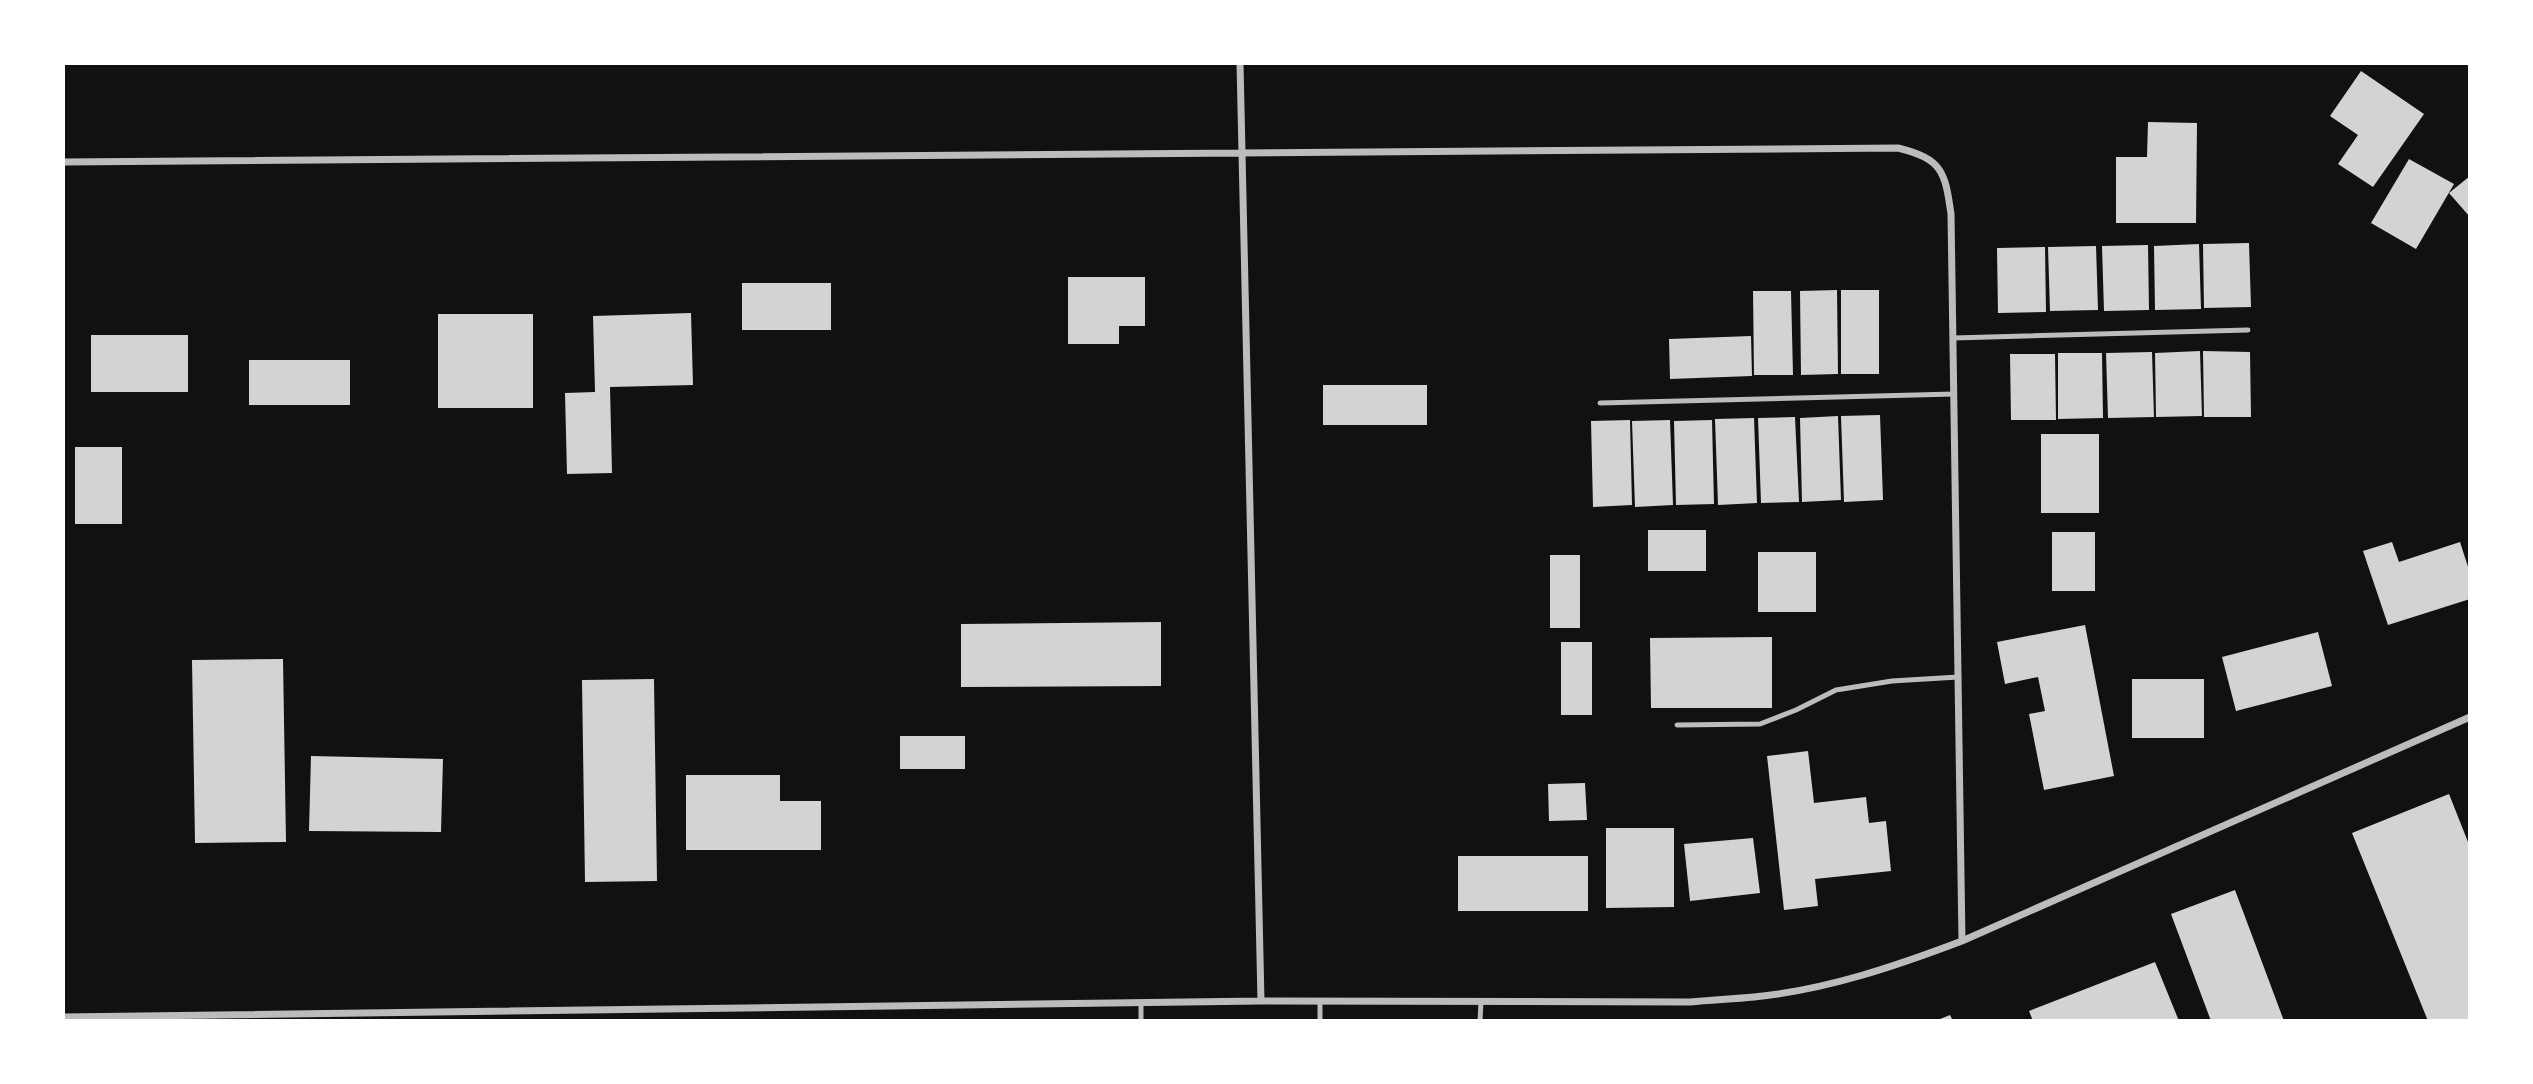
<svg xmlns="http://www.w3.org/2000/svg" width="2533" height="1084" viewBox="0 0 2533 1084" font-family="'Alegreya Sans',sans-serif">
<style>
.building{fill:#d3d3d3}
.lines{fill:none;stroke-linecap:round;stroke-linejoin:round}
.service{stroke:#bcbcbc;stroke-width:5}
.minor{stroke:#bcbcbc;stroke-width:7}
</style>
<rect width="100%" height="100%" fill="#111"/>
<path class="building" d="M2361 71 2424 114 2373 187 2338 164 2358 135 2330 116Z
M2148 122 2197 123 2196 223H2116V157H2147Z
M2409 159 2454 184 2416 249 2371 223Z
M2470 176V217L2449 193Z
M2249 243 2251 307 2204 308 2203 244Z
M2199 244 2201 309 2155 310 2154 246Z
M2148 245 2149 310 2104 311 2102 246Z
M2096 246 2098 310 2050 311 2048 247Z
M2045 247 2046 312 1998 313 1997 248Z
M1068 277H1145V326H1119V344H1068Z
M742 283H831V330H742Z
M1837 290 1838 374 1801 375 1800 291Z
M1841 290H1879V374H1841Z
M1753 291H1791L1793 375H1754Z
M691 313 693 385 610 387 612 473 567 474 565 393 595 392 593 316Z
M438 314H533V408H438Z
M91 335H188V392H91Z
M1751 336 1752 376 1670 379 1669 339Z
M2200 351 2202 416 2156 417 2155 353Z
M2203 351 2250 352 2251 417H2204Z
M2152 352 2154 417 2108 418 2106 353Z
M2058 353H2102L2103 418 2058 419Z
M2010 354H2055L2056 420H2011Z
M249 360H350V405H249Z
M1323 385H1427V425H1323Z
M1880 415 1883 500 1844 502 1841 416Z
M1838 416 1841 500 1802 502 1800 418Z
M1795 417 1799 502 1761 503 1758 418Z
M1754 418 1757 503 1718 505 1715 419Z
M1630 420 1632 505 1593 507 1591 421Z
M1670 420 1673 505 1635 507 1632 421Z
M1712 420 1714 504 1676 505 1674 421Z
M2041 434H2099V513H2041Z
M75 447H122V524H75Z
M1648 530H1706V571H1648Z
M2052 532H2095V591H2052Z
M2392 542 2399 562 2460 542 2470 573V599L2388 625 2363 551Z
M1758 552H1816V612H1758Z
M1550 555H1580V628H1550Z
M1161 622V686L961 687V624Z
M2085 625 2114 776 2044 790 2029 714 2045 711 2038 677 2005 684 1997 642Z
M2318 632 2332 686 2236 711 2222 657Z
M1772 637V708H1651L1650 638Z
M1561 642H1592V715H1561Z
M283 659 286 842 195 843 192 660Z
M654 679 657 881 585 882 582 680Z
M2132 679H2204V738H2132Z
M900 736H965V769H900Z
M1808 751 1814 803 1866 797 1869 823 1886 821 1891 871 1815 879 1818 906 1784 910 1767 756Z
M311 756 443 759 441 832 309 831Z
M686 775H780V801H821V850H686Z
M1585 783 1587 820 1549 821 1548 784Z
M2449 794 2470 847V1021H2428L2352 833Z
M1606 828H1674V907L1606 908Z
M1753 838 1760 893 1690 901 1684 844Z
M1458 856H1588V911H1458Z
M2235 890 2284 1021H2211L2171 914Z
M2155 962 2179 1021H2033L2029 1011Z
M1950 1015 1953 1021H1935Z"/>
<g class="lines">
<path class="service" d="M1953 338 2248 330
M1600 403 1954 394
M1677 725 1760 724 1796 710 1836 690 1892 681 1958 677
M1320 1001V1021
M1141 1003V1021
M1480 1021 1481 1001"/>
<path class="minor" d="M1240 63 1261 1001
M63 162 1898 148C1942 159 1945 171 1951 214L1962 941
M63 1017 1261 1001 1690 1002C1711 1000 1733 999 1754 997 1826 990 1896 966 1962 941L2470 717"/>
</g>
<rect width="2533" height="1084" fill="none" stroke="#ffffff" stroke-width="130"/>
</svg>
